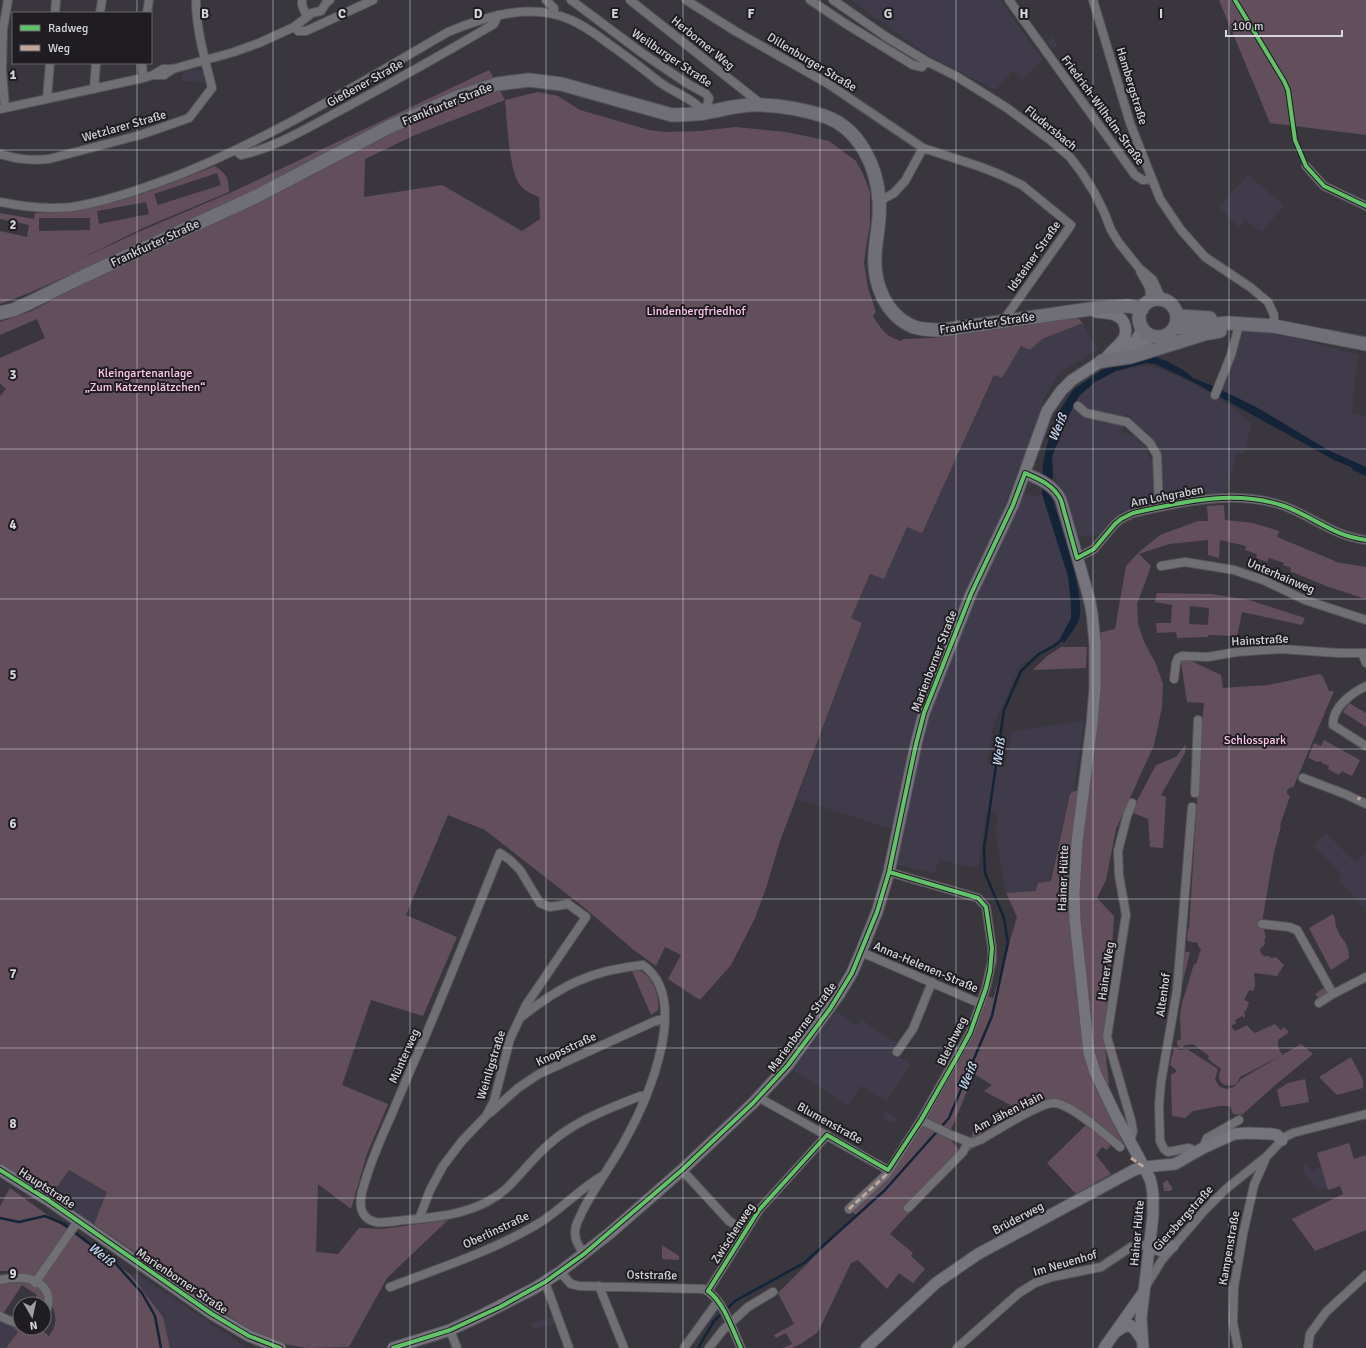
<svg xmlns="http://www.w3.org/2000/svg" width="1366" height="1348" viewBox="0 0 1366 1348" font-family="Signika,sans-serif">
<style>
.built{fill:#3f3b4a;fill-rule:evenodd}
.green{fill:#634f5c;fill-rule:evenodd}
.water{fill:#132438}
.lines{fill:none;stroke-linecap:round;stroke-linejoin:round}
.stream{stroke:#132438;stroke-width:2.5}
.street-casing{stroke:#555358;stroke-width:10}
.secondary-casing{stroke:#555358;stroke-width:13}
.primary-casing{stroke:#555358;stroke-width:15}
.street{stroke:#706f74;stroke-width:8}
.secondary{stroke:#75747c;stroke-width:11}
.primary{stroke:#706f78;stroke-width:13}
.quiet{stroke:#c0a59a;stroke-width:3;stroke-dasharray:6 3;stroke-linecap:butt}
.cycleway-casing{stroke:#1f1d22;stroke-width:6}
.cycleway{stroke:#61c268;stroke-width:4}
.grid{fill:none;stroke:#d6d5db;stroke-width:1;stroke-opacity:0.55}
.labels{text-anchor:middle;stroke-width:4;stroke-linejoin:round;paint-order:stroke}
.street-label{font-size:12px;fill:#d6d5db;stroke:#1f1d22}
.park-label{font-size:12px;fill:#ffc6eb;stroke:#1f1d22}
.water-label{font-size:13px;font-style:italic;fill:#c3dbf8;stroke:#1f1d22}
.grid-label{font-size:13px;text-anchor:middle;font-weight:bold;fill:#d6d5db;stroke:#1f1d22;stroke-width:4;stroke-linejoin:round;paint-order:stroke}
</style>
<rect width="100%" height="100%" fill="#39373d"/>
<path class="built" d="M851 0H1000L1043 60 1022 80 1013 71 995 90 926 54Z
M1052 37 1058 46 1052 49 1047 41Z
M183 69 207 70V82L182 81Z
M1248 175 1284 205 1262 232 1245 220 1239 227 1218 207Z
M1083 323 1097 350 1059 373 1044 399 1014 488 1033 496 1042 494 1068 576 1071 604V618L1060 639 1021 665 993 726 987 763 1005 767 1012 731 1084 721 1074 791 1070 794 1050 881 1036 891 1006 893 995 830 998 813 987 812 978 868 939 860 935 873 896 865 904 833 797 799 862 624 851 619 870 574 884 578 907 526 922 532 995 375 1002 378 1021 345 1030 350 1042 339Z
M1268 331 1358 355 1352 413 1366 416V467L1328 450 1256 407 1221 390 1244 332Z
M1143 366H1149L1158 368 1192 383 1235 409 1243 418 1252 423 1244 454 1237 453 1226 492 1122 511 1108 522 1100 535 1078 536 1053 472 1052 457 1066 421 1079 396 1095 382 1116 371ZM1126 414 1131 416 1130 419 1158 446 1161 453 1162 460 1150 458 1146 448 1134 436 1122 432Z
M1326 833 1355 862 1366 853V910L1338 880 1342 875 1313 845Z
M836 1011 857 1026 862 1019 874 1029 901 1045 895 1054 911 1064 887 1101 861 1086 848 1106 804 1077 792 1070Z
M886 1111 898 1119 894 1124 883 1117Z
M1305 1164 1306 1165 1309 1164 1311 1171 1321 1167 1328 1188 1319 1191 1304 1172 1302 1166Z
M68 1170 107 1192 94 1224 51 1195Z
M137 1274 247 1348H170L163 1317 131 1275Z
M0 1316 19 1330 6 1348H0Z
M555 1316 557 1323 533 1330 531 1323Z"/>
<path class="green" d="M1219 0H1366V135L1270 123Z
M489 70 496 82 253 195 24 295 0 304V231L27 237 29 225 0 219V213L34 219 35 213C98 215 159 188 215 166 228 176 228 176 229 192L143 228 76 261 143 230 230 193ZM217 173 221 185 158 205 154 194ZM146 202 149 214 99 224 97 211ZM39 218H90V230L39 231Z
M498 87 505 100 538 92 558 96 580 110 649 130 665 132 700 131 735 127 786 132 829 141 856 161 863 174 870 192V226L867 240 864 263 868 288 876 312 873 316C880 328 887 338 901 341L903 339 934 338 1077 317 1083 323 1042 339 1030 350 1021 346 1002 378 994 375 922 533 907 527 884 579 870 574 851 618 862 623 780 841 767 885 755 918 731 965 700 1000 668 979 681 955 665 947 656 966 635 951 581 905 485 830 448 815 406 915 457 937 423 1016 371 1000 342 1085 388 1104 367 1154 351 1209 318 1184 316 1252 338 1254 359 1228 382 1229 448 1220 387 1278 349 1347 307 1348 278 1343 247 1328 94 1224 107 1192 69 1170 51 1195 0 1163V396L6 389 0 383V358L45 338 37 319 0 335V322L32 311 86 282 391 131ZM505 100C507 119 509 172 520 185 526 192 532 194 539 197L540 219 522 231 442 185 364 197 365 159 415 135Z
M1224 505 1225 520 1253 523 1279 531 1277 537 1335 561V562L1366 567V599L1326 586 1290 571 1291 568 1283 565 1284 563 1269 558 1267 562 1256 558 1257 554 1245 550 1246 546 1220 540 1219 558 1208 555V540L1169 544 1139 554 1151 566 1137 604 1138 624 1145 644 1155 662 1163 684 1162 707 1154 745 1116 829 1106 880 1097 898 1114 916 1109 996 1104 1039 1109 1083 1101 1095 1125 1148 1112 1143 1107 1150 1102 1147 1096 1155 1111 1174 1076 1194 1047 1163 1087 1124 1055 1102 967 1152 973 1131 983 1133 1012 1106 984 1091 992 1085 974 1074 948 1137 963 1154 890 1234 913 1253 911 1256 925 1269 913 1283 899 1273 887 1289 858 1260 851 1263 818 1332 802 1343 792 1348H783L792 1344 786 1333 776 1338 774 1335 794 1324 778 1293 856 1215 851 1210 880 1184 921 1126 924 1125 928 1119V1115L963 1053 987 996 993 998 1017 917 1006 893 1036 891 1038 883 1051 881 1070 794 1074 791 1085 789 1098 633 1115 629 1126 566 1138 553 1160 535 1198 521H1208L1207 506Z
M1157 593 1211 594 1249 600 1305 618 1302 625 1242 612 1237 636 1208 635V637L1177 638 1176 632 1157 633 1156 623H1171L1172 605 1155 602ZM1190 606 1209 608 1208 625 1189 624Z
M1061 647H1087L1086 668 1033 670 1047 656Z
M1182 659 1189 660 1221 675 1223 688 1269 685 1319 674 1322 675 1329 691H1334L1293 788 1291 787 1287 790V794L1290 796 1280 825 1281 826 1274 852 1261 928 1264 929 1266 939H1264L1265 944 1260 949C1260 955 1264 957 1269 956L1271 958 1276 957 1284 965 1277 976 1254 973C1255 980 1256 985 1253 991L1249 990 1244 1000 1249 1002 1246 1011H1244L1245 1017 1244 1018 1242 1016 1235 1020 1236 1023 1231 1026 1235 1031 1247 1025 1252 1031H1253L1255 1033 1275 1024 1281 1030 1284 1027 1289 1032 1278 1040V1047L1282 1055 1240 1077 1236 1084C1224 1089 1215 1081 1221 1069L1208 1059 1209 1056 1193 1044 1185 1045 1183 1047 1180 1048 1177 1045V1041L1181 1039 1180 1015 1182 1003 1194 964H1196L1201 949 1198 946V943L1187 941 1188 929H1189L1198 786H1197L1204 703 1187 702 1181 662Z
M1349 703 1366 713V727L1343 712Z
M1324 740 1360 760 1352 776 1342 771 1339 775 1328 769 1329 766 1322 763 1321 761 1318 762 1308 758 1314 743 1321 746Z
M1186 744 1185 753 1161 795 1166 797 1163 848 1150 847 1148 819 1131 812 1156 765 1176 757Z
M1333 914C1336 920 1335 924 1337 929 1342 942 1349 941 1349 958L1331 970 1309 928Z
M1184 952H1190L1182 985Z
M639 970C653 977 660 996 658 1010L651 1015 632 971Z
M1325 987 1329 992 1319 999 1315 994Z
M1301 1044 1313 1054 1273 1087 1242 1115 1233 1114 1230 1106H1220L1193 1111 1185 1118 1172 1116 1171 1075 1177 1071 1170 1065 1174 1048 1180 1050 1187 1049 1218 1069 1215 1080 1220 1087 1227 1089 1234 1087 1241 1079Z
M1351 1057 1363 1080V1088L1337 1095 1319 1077Z
M1305 1079 1309 1102 1281 1107 1277 1090 1288 1083Z
M1349 1143 1354 1159 1366 1155V1230L1315 1251 1292 1219 1343 1194 1340 1186 1328 1190 1317 1153Z
M1167 1180 1173 1189 1170 1191H1164L1163 1183Z
M10 1188 131 1275 163 1317 170 1348H6L18 1332 0 1316V1280L17 1277 13 1271H0V1206ZM22 1285 37 1295 32 1304H44V1328H20V1322L3 1314ZM49 1299C56 1312 59 1323 49 1336L43 1331C50 1321 48 1311 49 1299Z
M662 1245 679 1256V1260L662 1259Z"/>
<path class="water" d="M1147 354 1169 362 1185 371 1193 378 1213 386 1256 407 1328 450 1366 467V476L1353 470 1351 467 1334 460 1193 382 1155 364 1146 363 1116 371 1095 382 1079 396 1066 421 1052 457 1053 472 1051 492 1053 501C1061 526 1086 596 1079 619 1076 628 1069 635 1064 643L1062 639H1060L1071 618V604L1068 576 1042 494 1043 463 1047 445 1058 413 1074 389 1102 370Z"/>
<g class="lines">
<path class="stream" d="M0 1218 19 1222 45 1216 64 1224 116 1264 142 1293 155 1316 161 1348
M698 1348 714 1321 735 1301 804 1263 885 1190 949 1118 992 1016 1008 943 1004 918 985 873 984 848 1004 710 1021 671 1039 654 1054 646 1064 638"/>
<defs>
<path id="street" d="M302 0V5L307 17
M546 0 554 8V14
M571 0 642 53 688 84 706 94 709 98 705 113
M630 0 761 104
M686 0 735 31 830 85 923 148 981 167 1001 175 1022 185 1071 225 1003 321
M810 0 846 24 913 65 922 67 926 61
M833 0 885 36 926 61 956 76 1007 108 1050 140 1070 157 1082 173 1094 192 1104 212 1111 230 1119 243 1139 268 1153 280 1162 300
M1009 0 1135 175 1143 180 1151 179
M1093 0 1130 123 1160 199 1181 230 1205 257 1250 287 1268 302 1274 315V326
M55 13 56 0
M100 13 102 0
M147 13 149 0
M294 27 298 31H306L373 0
M142 63 143 78
M153 75H164L173 69 234 52 259 43 294 27 312 13 321 11 326 3 330 0
M94 89 96 63
M47 99 50 63
M5 108 2 70 3 29 8 0
M0 109 143 78 153 75 163 69H173
M235 150 241 155C275 148 311 126 341 110 393 82 443 54 494 24L498 15
M0 154C18 159 30 161 49 159L140 135 189 118 212 88C205 59 196 30 196 0
M1306 166 1324 186 1366 206
M880 201 894 193 905 181 923 148
M0 202C24 207 47 210 72 207 109 201 144 188 179 175 273 137 360 83 448 32 486 16 531 2 571 20 585 26 597 35 609 44 626 56 642 68 658 81 672 92 693 98 705 113
M1140 271 1149 287 1151 301
M1215 395 1231 355 1238 329
M1078 406 1086 413 1127 422 1150 443 1157 455 1159 507
M1077 558 1094 549 1115 524 1121 519 1133 513C1182 502 1235 489 1284 506 1314 517 1333 536 1366 540
M1161 566 1185 562 1234 570 1263 580 1305 600 1366 620
M1362 653 1366 663
M1174 679 1176 663 1178 658 1182 656 1208 657 1236 652 1281 649 1338 653H1366
M1366 686C1352 693 1332 707 1333 725L1366 746
M1303 778 1345 794 1366 804
M1195 793 1198 720
M1192 807 1177 990 1161 1082 1159 1105 1160 1141 1164 1149 1168 1152 1189 1148 1197 1152
M1262 924 1289 927 1297 930 1333 994
M861 952 981 1004
M1319 1003 1333 994 1366 977
M520 1018C560 986 591 970 643 965 692 1000 647 1101 624 1142 611 1166 594 1188 582 1212 580 1217 577 1222 576 1226 573 1238 578 1245 584 1254
M897 1052 913 1029 932 982
M759 1097 765 1101 888 1170
M490 1113 518 1088 539 1074 653 1022 665 1018
M921 1120 951 1135 972 1143 982 1139C996 1131 1039 1103 1053 1103 1069 1102 1107 1136 1120 1147
M1130 1142 1133 1131 1131 1120 1107 1037 1126 915 1119 875 1118 851 1127 816 1132 803
M1203 1148 1207 1138 1239 1120
M682 1170 729 1221 745 1231
M908 1208 963 1152 968 1142
M849 1209 886 1175 921 1120 970 1033 986 988 992 960V948L986 907 978 898 889 872
M419 1219 430 1190 443 1166 462 1141 486 1116 494 1101 510 1039 526 1005 586 917 568 904 550 907 540 903 520 870 510 860 500 853C474 917 449 981 422 1044 411 1068 401 1092 391 1116 380 1140 369 1166 362 1192 360 1201 359 1212 367 1218 376 1226 393 1221 405 1220 442 1217 482 1213 510 1185 529 1165 545 1144 569 1129 590 1115 616 1106 640 1096H646
M560 1272 571 1284 579 1286 704 1289C722 1297 733 1330 741 1348
M0 1280C73 1263 56 1348 0 1316
M545 1282 569 1348
M35 1283 78 1221
M599 1286 624 1348
M1146 1286 1162 1260 1203 1212 1226 1189 1267 1156 1285 1137 1293 1133 1366 1114
M390 1287C439 1268 490 1252 536 1225 560 1211 578 1190 602 1176
M708 1291 759 1210 827 1135
M450 1330 457 1348
M684 1348 718 1301
M709 1348 723 1330 748 1307 773 1292
M957 1348 1019 1293 1035 1283 1052 1277 1101 1267 1131 1247 1140 1245 1150 1246
M1238 1348 1233 1323 1234 1287 1243 1234 1254 1185 1265 1160
M1308 1348 1310 1334 1326 1312 1366 1275"/>
<path id="secondary" d="M1096 312C1107 313 1122 313 1125 326 1126 330 1126 334 1124 338 1120 345 1112 350 1107 357
M1124 348 1136 340 1142 330
M1025 473C1039 479 1054 485 1061 500L1089 598 1092 613 1095 644V688L1092 724 1077 842 1074 895 1075 921 1089 1053 1095 1072 1115 1114 1144 1167 1150 1179 1152 1187 1153 1195V1215L1141 1318 1143 1348
M0 1170 48 1200 212 1314 249 1336 280 1348
M1151 1238C1152 1251 1162 1254 1173 1246
M1116 1332 1123 1327 1130 1325 1136 1331 1142 1340
M393 1348 450 1330 480 1316 535 1288 560 1272 610 1233 682 1170 753 1103 788 1065 840 993 852 973 861 952 877 912 889 872 916 744 924 713 971 594 1013 505 1047 411 1061 391 1072 380 1106 358 1137 348 1151 337
M866 1348 936 1283 978 1254 1134 1170 1144 1167 1175 1164 1203 1148 1234 1134 1248 1133 1272 1134 1277 1135 1282 1140
M1104 1348 1143 1293"/>
<path id="primary" d="M1139 318a19 19 0 1 1 38 0a19 19 0 1 1-38 0Z
M0 313 13 310 29 303 84 276 255 197 389 127 455 98 497 84 529 80 561 84 672 115C683 115 694 114 705 113 723 109 743 104 762 105 782 106 805 110 824 116 859 128 877 166 879 200 881 218 876 236 875 254 873 283 885 315 914 327 923 330 934 330 943 330L1097 308 1129 306 1142 309
M1178 316 1210 318
M1174 328 1227 323 1274 326 1366 344
M1102 361 1130 357 1204 334 1220 331"/>
</defs>
<use href="#street" class="street-casing"/>
<use href="#secondary" class="secondary-casing"/>
<use href="#primary" class="primary-casing"/>
<use href="#street" class="street"/>
<use href="#secondary" class="secondary"/>
<use href="#primary" class="primary"/>
<path class="quiet" d="M1358 800 1360 797
M1131 1158 1144 1167
M849 1209 886 1175 890 1168"/>
<defs>
<path id="cycleway" d="M1235 0 1284 81 1288 90 1295 140 1306 166 1324 186 1366 206
M0 1170 48 1200 212 1314 249 1336 280 1348
M393 1348 450 1330 500 1307 545 1282 584 1254 682 1170 753 1103 788 1065 830 1009 852 973 877 912 889 872 916 744 924 713 971 594 1013 505 1025 473C1039 479 1054 485 1061 500L1077 558 1094 549 1115 524 1121 519 1133 513C1182 502 1235 489 1284 506 1314 517 1333 536 1366 540
M741 1348C733 1331 724 1302 708 1291L759 1210 827 1135 888 1170 921 1120 957 1057 970 1033 986 988 990 971 992 948 986 907 978 898 889 872"/>
</defs>
<use href="#cycleway" class="cycleway-casing"/>
<use href="#cycleway" class="cycleway"/>
</g>
<path class="grid" d="M137 0V13M273 0V1348M410 0V1348M546 0V1348M683 0V1348M820 0V1348M956 0V1348M1093 0V1348M1229 0V1348M137 63V1348M0 150H1366M0 300H1366M0 449H1366M0 599H1366M0 749H1366M0 899H1366M0 1048H1366M0 1198H1366"/>
<g class="labels">
<g class="street-label">
<text transform="translate(703 43) rotate(39)" y="4">Herborner Weg</text>
<text transform="translate(672 58) rotate(34)" y="4">Weilburger Straße</text>
<text transform="translate(812 62) rotate(31)" y="4">Dillenburger Straße</text>
<text transform="translate(365 83) rotate(-29)" y="4">Gießener Straße</text>
<text transform="translate(1132 86) rotate(73)" y="4">Hambergstraße</text>
<text transform="translate(447 104) rotate(-22)" y="4">Frankfurter Straße</text>
<text transform="translate(1103 110) rotate(54)" y="4">Friedrich-Wilhelm-Straße</text>
<text transform="translate(124 126) rotate(-16)" y="4">Wetzlarer Straße</text>
<text transform="translate(1051 128) rotate(39)" y="4">Fludersbach</text>
<text transform="translate(155 243) rotate(-25)" y="4">Frankfurter Straße</text>
<text transform="translate(1034 256) rotate(-55)" y="4">Idsteiner Straße</text>
<text transform="translate(987 323) rotate(-8)" y="4">Frankfurter Straße</text>
<text transform="translate(1167 496) rotate(-11)" y="4">Am Lohgraben</text>
<text transform="translate(1281 576) rotate(23)" y="4">Unterhainweg</text>
<text transform="translate(1260 640) rotate(-3)" y="4">Hainstraße</text>
<text transform="translate(934 661) rotate(-69)" y="4">Marienborner Straße</text>
<text transform="translate(1063 878) rotate(-88)" y="4">Hainer Hütte</text>
<text transform="translate(926 967) rotate(23)" y="4">Anna-Helenen-Straße</text>
<text transform="translate(1106 971) rotate(-82)" y="4">Hainer Weg</text>
<text transform="translate(1163 995) rotate(-82)" y="4">Altenhof</text>
<text transform="translate(802 1027) rotate(-54)" y="4">Marienborner Straße</text>
<text transform="translate(952 1041) rotate(-64)" y="4">Bleichweg</text>
<text transform="translate(566 1049) rotate(-25)" y="4">Knopsstraße</text>
<text transform="translate(404 1056) rotate(-66)" y="4">Münterweg</text>
<text transform="translate(491 1065) rotate(-73)" y="4">Weinligstraße</text>
<text transform="translate(1008 1112) rotate(-27)" y="4">Am Jähen Hain</text>
<text transform="translate(830 1123) rotate(29)" y="4">Blumenstraße</text>
<text transform="translate(47 1188) rotate(33)" y="4">Hauptstraße</text>
<text transform="translate(1018 1218) rotate(-28)" y="4">Brüderweg</text>
<text transform="translate(1183 1218) rotate(-48)" y="4">Giersbergstraße</text>
<text transform="translate(496 1230) rotate(-25)" y="4">Oberlinstraße</text>
<text transform="translate(733 1233) rotate(-57)" y="4">Zwischenweg</text>
<text transform="translate(1137 1233) rotate(-85)" y="4">Hainer Hütte</text>
<text transform="translate(1229 1248) rotate(-80)" y="4">Kampenstraße</text>
<text transform="translate(1065 1263) rotate(-16)" y="4">Im Neuenhof</text>
<text transform="translate(652 1275) rotate(1)" y="4">Oststraße</text>
<text transform="translate(182 1281) rotate(34)" y="4">Marienborner Straße</text>
</g>
<g class="park-label">
<text x="696" y="315">Lindenbergfriedhof</text>
<text x="145" y="377">Kleingartenanlage<tspan x="145" dy="14">„Zum Katzenplätzchen“</tspan></text>
<text x="1255" y="744">Schlosspark</text>
</g>
<g class="water-label">
<text transform="translate(1057 427) rotate(-67)" y="5">Weiß</text>
<text transform="translate(998 752) rotate(-82)" y="5">Weiß</text>
<text transform="translate(967 1076) rotate(-67)" y="5">Weiß</text>
<text transform="translate(102 1254) rotate(38)" y="5">Weiß</text>
</g>
</g>
<g class="grid-label">
<text x="205" y="18">B</text>
<text x="342" y="18">C</text>
<text x="478" y="18">D</text>
<text x="615" y="18">E</text>
<text x="751" y="18">F</text>
<text x="888" y="18">G</text>
<text x="1024" y="18">H</text>
<text x="1161" y="18">I</text>
<text x="13" y="79">1</text>
<text x="13" y="229">2</text>
<text x="13" y="379">3</text>
<text x="13" y="529">4</text>
<text x="13" y="679">5</text>
<text x="13" y="828">6</text>
<text x="13" y="978">7</text>
<text x="13" y="1128">8</text>
<text x="13" y="1278">9</text>
</g>
<rect x="12" y="12" width="140" height="52" fill="#1f1d22" stroke="#68676c"/>
<rect x="20" y="25" width="20" height="6" fill="#61c268" stroke="#68676c"/>
<text x="48" y="32" font-size="12" fill="#d6d5db">Radweg</text>
<rect x="20" y="45" width="20" height="6" fill="#c0a59a" stroke="#68676c"/>
<text x="48" y="52" font-size="12" fill="#d6d5db">Weg</text>
<g transform="translate(32 1316) rotate(171)"><circle r="19" fill="#1f1d22" stroke="#68676c"/>
<path d="M0-3L7 15L0 10L-7 15Z" fill="#9f9ea4"/>
<text y="-6" font-size="11" font-weight="bold" text-anchor="middle" fill="#d6d5db">N</text>
</g>
<path d="M1226 30v6h116v-6" fill="none" stroke="#d6d5db" stroke-width="2"/>
<text x="1232" y="30" font-size="12" fill="#d6d5db" stroke="#1f1d22" stroke-width="3" paint-order="stroke">100 m</text>
</svg>
